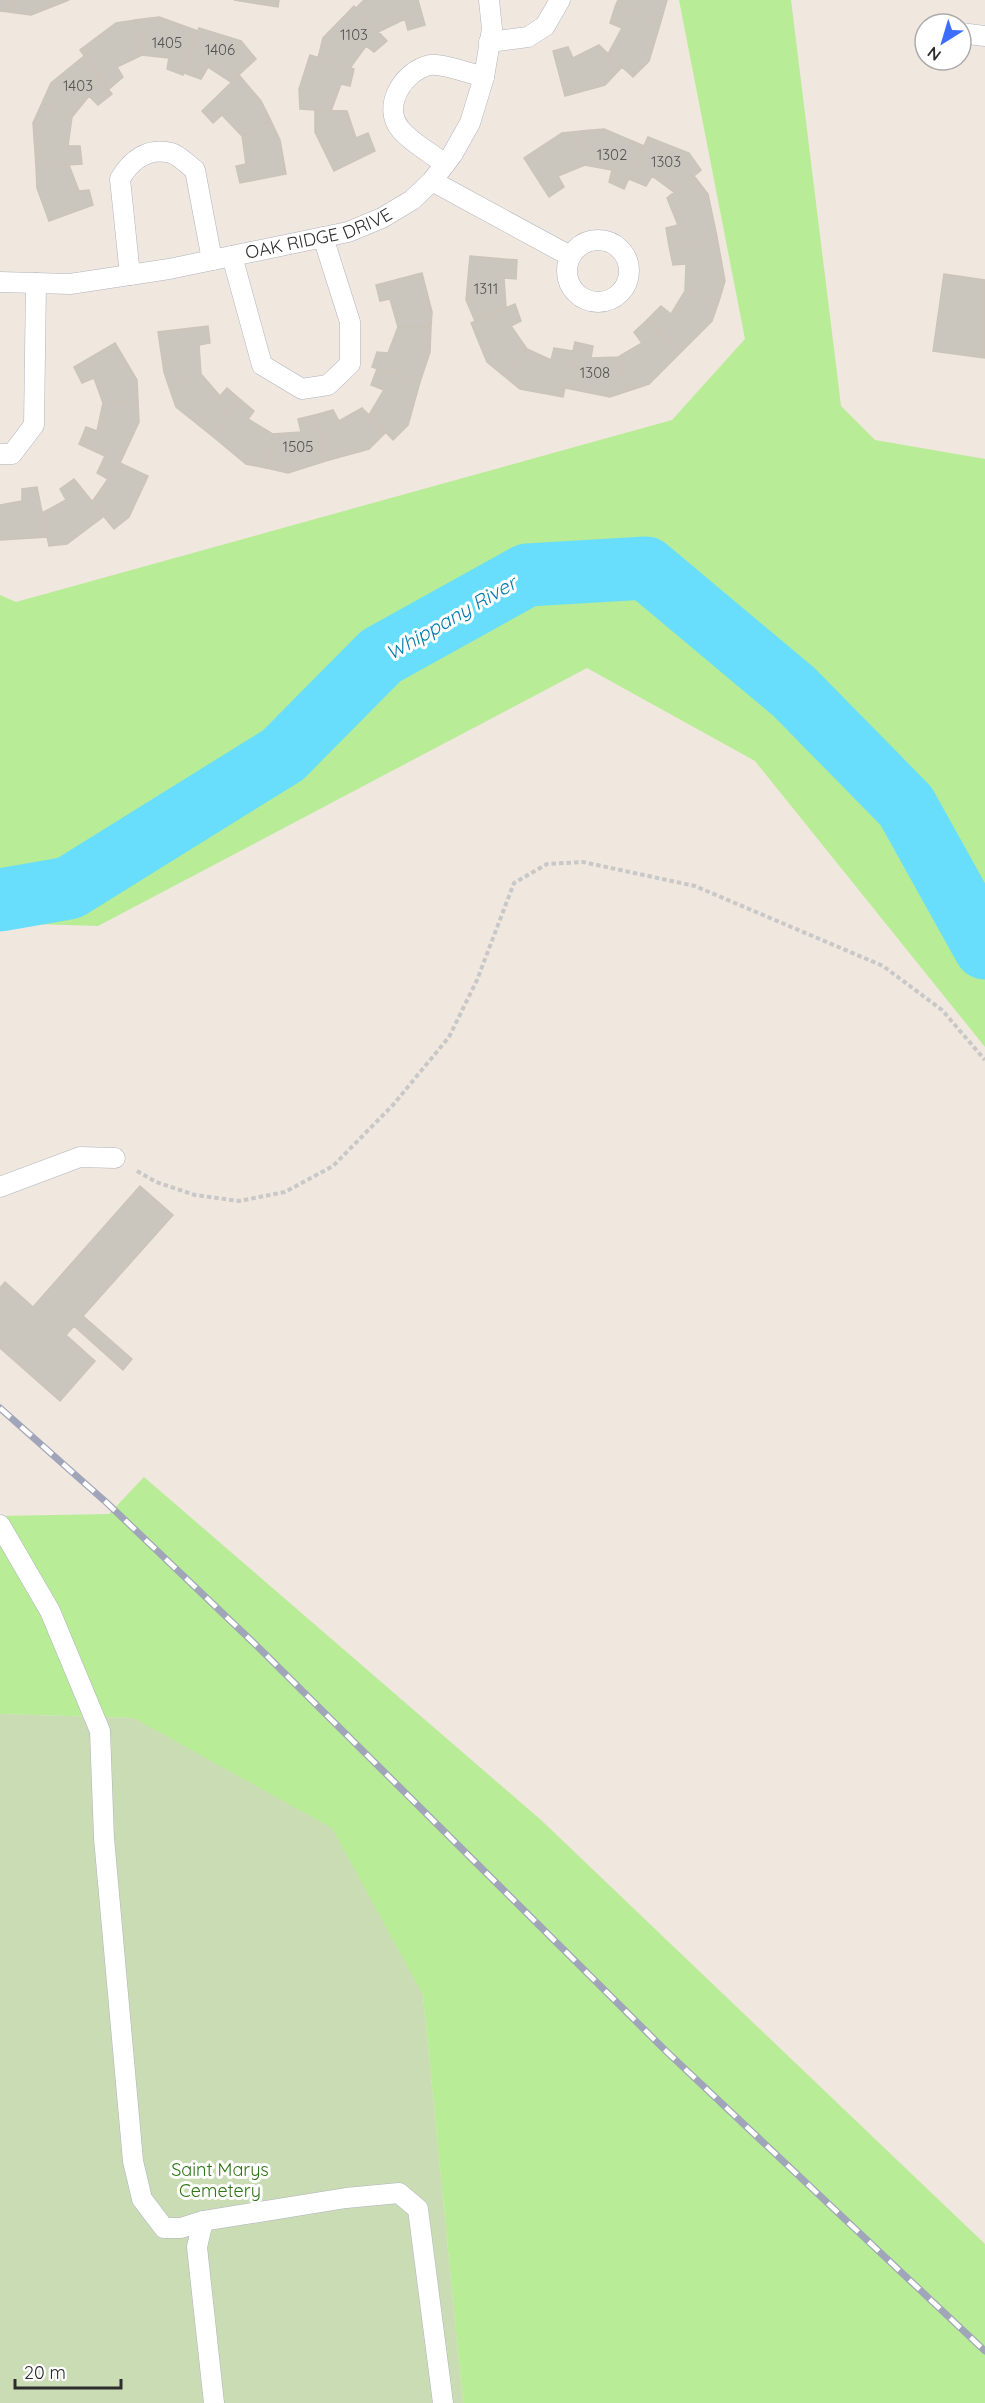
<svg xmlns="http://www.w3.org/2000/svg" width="985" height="2403" viewBox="0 0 985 2403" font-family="Quicksand,sans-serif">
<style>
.green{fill:#b8ec96}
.cemetery{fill:#cadcb4}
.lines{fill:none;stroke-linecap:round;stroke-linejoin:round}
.river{stroke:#68defc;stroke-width:63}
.building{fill:#cbc6bd;stroke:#ccc4b8;stroke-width:1.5}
.service-casing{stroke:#afb3be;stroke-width:21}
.path{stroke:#c8c8c8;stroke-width:4;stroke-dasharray:4.5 3;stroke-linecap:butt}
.service{stroke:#fff;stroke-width:20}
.rail-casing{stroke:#a0a5b9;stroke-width:7}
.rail{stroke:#fff;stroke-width:4.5;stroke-dasharray:14;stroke-linecap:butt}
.labels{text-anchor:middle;stroke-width:6;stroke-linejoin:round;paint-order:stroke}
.number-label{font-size:15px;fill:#545351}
.street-label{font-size:18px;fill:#2d2d2d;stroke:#fff}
.park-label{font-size:18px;fill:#2d7513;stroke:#fff}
.water-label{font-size:20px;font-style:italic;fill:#007daf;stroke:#fff}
</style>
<rect width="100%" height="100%" fill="#f0e7df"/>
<path class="green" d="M679 0H791L841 406 875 440 985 459V1047L755 761 587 668 98 926 0 923V595L16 602 672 420 745 339Z
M144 1477 541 1820 985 2244V2403H463L423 1995 134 1718 0 1714V1516L109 1514Z"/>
<path class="cemetery" d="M0 1714 134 1718 332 1828 423 1995 463 2403H0Z"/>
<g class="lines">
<path class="river" d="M0 900 69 888 283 755 381 656 527 575 646 568 794 692 906 806 985 948"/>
</g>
<path class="building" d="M0 0H11L9 12 0 11Z
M11 0H69L31 15 9 12Z
M234 0H279L278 7Z
M364 0H418L425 25 408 30 405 19 378 32 356 8Z
M618 0H667L661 21 615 7Z
M354 6 387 41 374 52 366 46 350 68 318 58 323 38Z
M615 7 661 21 649 61 633 77 608 54 622 28 610 23Z
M159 17 198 31 183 75 167 69 169 58 142 55 135 20Z
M135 20 142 55 117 67 123 77 108 90 80 50 116 23Z
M199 28 241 41 256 59 231 82 208 67 201 79 184 73Z
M599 45 622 67 605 85 565 96 553 51 568 47 573 58Z
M310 55 354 69 350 86 341 84 331 111 300 109 299 89Z
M84 56 112 94 98 105 89 96 72 117 42 103 51 83Z
M239 75 261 101 271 121 242 136 222 115 213 123 202 111Z
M42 103 72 117 68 146H80L82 164 36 167 33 123Z
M315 110 347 111 356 138 368 133 375 151 334 171 315 132Z
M271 121 280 140 286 174 240 183 236 166 246 164 242 136Z
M604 129 644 146 624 189 609 182 612 170 585 165 581 131Z
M581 131 585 165 558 176 564 187 549 197 524 158 562 133Z
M648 137 689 153 701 170 674 192 652 176 646 186 629 179Z
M69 165 79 191 89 190 93 205 49 221 37 188 36 167Z
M694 176 708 194 717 237 669 246 666 228 678 225 667 198Z
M717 237 725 281 719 301 685 291 686 264 673 265 669 246Z
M470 256 517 260 516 279 504 278 506 307 475 321 466 300Z
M422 273 432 312 431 327H398L390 299 380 301 376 285Z
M944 274 985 280V358L933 351Z
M685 291 719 301 712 321 680 353 647 320 661 306 671 314Z
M515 304 521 321 511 326 527 349 504 376 487 362 471 323Z
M647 320 680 353 649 384 628 391 618 357 642 343 634 332Z
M208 326 210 343 199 345 201 374 169 387 164 372 158 332Z
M398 327H431L430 352 420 382 372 367 377 352 388 353Z
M575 342 593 346 591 358 618 357 628 391 610 397 565 388Z
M115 343 137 380 138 401 103 403 94 378 82 383 74 367Z
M554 348 573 351 563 397 520 389 504 376 527 349 551 360Z
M377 369 420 382 408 425 393 440 369 415 384 390 371 385Z
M201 374 220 396 227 388 241 400 211 435 176 407 169 387Z
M241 400 254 411 248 419 273 434 266 468 246 464 211 435Z
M138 401 139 422 120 463 79 444 86 427 97 431 103 403Z
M362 408 386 432 369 449 329 460 315 415 333 410 339 421Z
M315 415 329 460 288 473 266 468 273 434 301 432 298 419Z
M105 456 148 476 129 517 114 529 92 502 108 479 97 473Z
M74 479 104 516 67 544 49 546 42 513 66 500 60 489Z
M37 487 47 537 0 540V505L22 501V489Z
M140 1186 173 1215 83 1316 132 1359 123 1370 74 1326 66 1335 95 1361 60 1401 0 1348V1288L5 1282 33 1307Z"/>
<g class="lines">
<defs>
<g id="service">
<path d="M961 33 985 36"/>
<path d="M489 42 528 37 545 26 560 0"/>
<path d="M445 164C431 153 412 143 401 130 381 107 403 71 430 65 441 63 472 74 484 77"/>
<path d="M432 181 570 256"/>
<circle cx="598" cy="271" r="31"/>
<path d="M232 256 262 365 302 389 328 385 350 364V322L323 237"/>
<path d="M130 275 120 179C131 160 148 147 171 153 179 155 188 165 195 170L212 260"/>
<path id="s1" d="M0 282 70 284 169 269 348 232 382 218 412 200 432 181 452 155 470 123 484 77 492 29 489 0"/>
<path d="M0 454H12L34 425 36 283"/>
<path d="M0 1187 80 1157 115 1158"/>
<path d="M0 1525 50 1611 100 1731 104 1838 133 2161 142 2199 164 2228H181L203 2221 346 2198 399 2193 418 2209 443 2403"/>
<path d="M203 2221 197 2247 214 2403"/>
</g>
</defs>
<use href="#service" class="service-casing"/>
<path class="path" d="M137 1171 156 1182 195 1195 239 1201 285 1192 333 1166 393 1105 449 1037 477 980 514 883 547 864 583 862 695 886 883 966 942 1010 985 1060"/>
<use href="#service" class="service"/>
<defs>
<path id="rail" d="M0 1408 107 1503 258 1647 666 2051 985 2351"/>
</defs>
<use href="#rail" class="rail-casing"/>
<use href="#rail" class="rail"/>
</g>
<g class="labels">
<g class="number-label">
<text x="354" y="40">1103</text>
<text x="167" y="48">1405</text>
<text x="220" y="55">1406</text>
<text x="78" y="91">1403</text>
<text x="612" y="160">1302</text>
<text x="666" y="167">1303</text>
<text x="486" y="294">1311</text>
<text x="595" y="378">1308</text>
<text x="298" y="452">1505</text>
</g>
<g class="street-label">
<text dy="6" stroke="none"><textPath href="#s1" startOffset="324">OAK RIDGE DRIVE</textPath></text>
</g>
<g class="park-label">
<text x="220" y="2176">Saint Marys<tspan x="220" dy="21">Cemetery</tspan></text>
</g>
<g class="water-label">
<text transform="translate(451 618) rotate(-30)" y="7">Whippany River</text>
</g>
</g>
<g transform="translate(943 42) rotate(217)"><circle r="28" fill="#ffffff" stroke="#ababab" stroke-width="1.5"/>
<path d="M0-4.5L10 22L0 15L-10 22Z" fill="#3d6dff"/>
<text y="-9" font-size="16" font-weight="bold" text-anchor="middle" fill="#2d2d2d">N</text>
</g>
<path d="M15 2379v9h106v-9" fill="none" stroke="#2d2d2d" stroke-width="3"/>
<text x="24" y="2379" font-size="18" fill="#2d2d2d" stroke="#ffffff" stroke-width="4.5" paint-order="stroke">20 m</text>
</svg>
